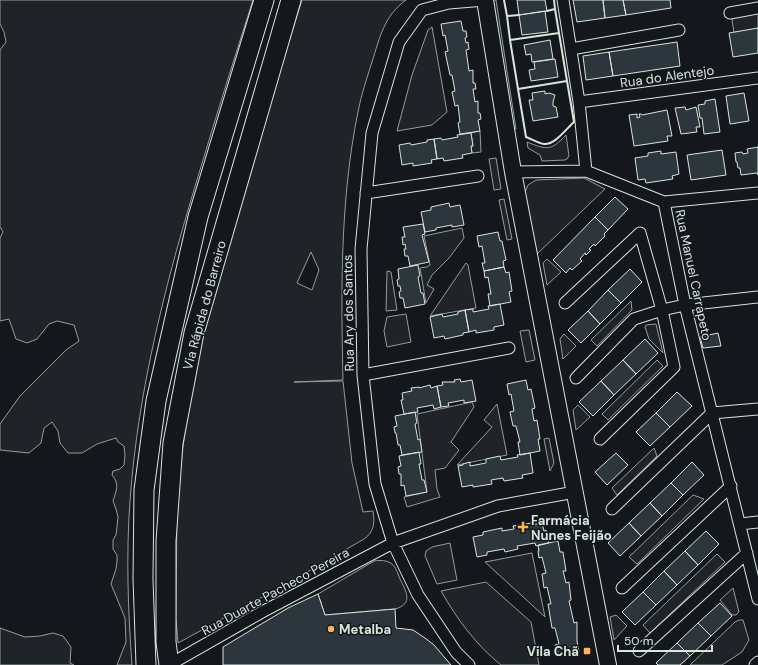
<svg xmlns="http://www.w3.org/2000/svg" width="758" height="665" viewBox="0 0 758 665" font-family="'DM Sans',sans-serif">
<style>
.green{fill:#202428;stroke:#939e99;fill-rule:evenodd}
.building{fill:#2c363c;stroke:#d8e6dc}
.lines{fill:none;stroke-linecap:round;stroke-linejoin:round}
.minor-casing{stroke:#d8e6dc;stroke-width:13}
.secondary-casing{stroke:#d8e6dc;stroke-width:18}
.trunk-casing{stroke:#d8e6dc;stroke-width:21}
.minor{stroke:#14181c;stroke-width:11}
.secondary{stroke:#14181c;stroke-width:16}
.trunk{stroke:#14181c;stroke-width:19}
.wall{stroke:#d8e6dc;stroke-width:2}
.poi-dot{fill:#ffb74d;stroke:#14181c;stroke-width:1.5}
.labels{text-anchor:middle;stroke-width:3;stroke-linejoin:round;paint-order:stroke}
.street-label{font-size:13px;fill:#d8e6dc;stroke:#14181c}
.poi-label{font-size:13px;font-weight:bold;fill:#d8e6dc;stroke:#14181c;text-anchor:start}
</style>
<rect width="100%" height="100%" fill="#14181c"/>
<path class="green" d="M0 0H253C235 56 217 113 200 170 167 278 138 388 130 501 126 555 128 611 132 665H117L126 642 125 618 111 584 116 569 117 561V555L113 549V540L116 535 118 517 116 509 113 501C116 491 120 484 112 475L113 471 120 469 124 465 125 455 124 446 118 442 116 438 97 444 82 453H68L60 443 58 431 52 422 44 428 41 443 29 453 0 450V424L20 396 66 350 79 341 74 325 57 321 49 324 37 339 27 343 16 339 9 319 0 321V238L3 232 1 228H0V50L6 42 4 32 0 24Z
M302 0H406C384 16 380 37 372 62 367 78 361 95 358 112 340 200 341 291 343 380L294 382 343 381 352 463 363 512 373 511C375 523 374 532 364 539L290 582 178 643 176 619 177 501 183 446 195 371 207 315 246 179ZM311 252 319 270 312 290 297 283Z
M493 0H496L516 129H513Z
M735 13H758V28L734 33 732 20Z
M432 27 447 112 432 125 397 131 412 75 428 30Z
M480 131 481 152 472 153 471 146H473L471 133Z
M566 135 569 156 567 159 565 160 542 161 540 155 528 148 527 142C547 150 551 151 566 135Z
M496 158 501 189 494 190 489 159Z
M584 178 605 189 537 254 525 192 528 185 536 180Z
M504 199 512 239 507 240 499 200Z
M462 228 464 238 449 258 432 275 427 285 434 289 426 303 420 268 427 267 430 265 424 236Z
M547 259 561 272 547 285 543 263Z
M466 263 468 265 476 308 430 316Z
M387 271 391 272 397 310 386 311Z
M631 301 632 310 597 346 591 340Z
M406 314 411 342 387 347 384 331 387 317Z
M656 324 663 353 649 339 645 327 646 325Z
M529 330 535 360 526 362 520 331Z
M564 334 576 346 563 359 560 339Z
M657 360 663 366 608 420 602 414Z
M472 402 474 407 451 442 459 450 445 468 435 470 437 489 440 497 407 507 404 497 427 492 417 414Z
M497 404 507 455 457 465 492 427 484 420Z
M578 405 590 417 576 430 573 410Z
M549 438 554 463 550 471 544 439Z
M654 448 657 456 617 495 612 488Z
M693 495 704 499 637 564 629 557Z
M450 543 457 580 437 584 425 556 426 551 432 547Z
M532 553 545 617 485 562Z
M717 554 725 562 650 633 643 625Z
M374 561C380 560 387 560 392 564 396 567 398 574 400 579 406 591 414 604 395 609L325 615 318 594Z
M486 582 531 622 539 665H501C476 645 457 619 441 591Z
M733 588 739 612 736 615H732L720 600Z
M616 615 627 626 614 640 610 617Z
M739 620H743L749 640 742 652 722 665H690L735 622Z
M0 628 25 637 40 636 53 633 63 636 71 647 70 663 74 665H0Z"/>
<path class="building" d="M517 0H545L547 11 519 15Z
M573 0H603L605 18 577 22Z
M603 0H623L626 15 605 18Z
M623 0H670L671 8 626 15Z
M545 11 548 32 522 35 519 15Z
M461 21 463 31H466L467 37 465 38 466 43 468 42 469 49 466 50 469 71 473 70V83H475L476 89H473L475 102 478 101V113H480L481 119 478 120 480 131 460 134 458 123 460 122 458 105 455 106 452 92 455 91 452 75H450L445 52 448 51 445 35 443 36 441 24Z
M758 28V53L733 57 729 33Z
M550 40 553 59 532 62 531 54 526 55 524 45Z
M677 42 680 66 613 76 609 52Z
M609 52 613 76 586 80 583 56Z
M555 59 558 77 531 81 529 70 535 69 534 62Z
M545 91V94L549 93 555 95 553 102V106L556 107 558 117 533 121 529 100H533L532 93Z
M744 93 749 121 730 124 726 96Z
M715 99 720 132 704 134 702 118H700L698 105 705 104V101Z
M685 107 686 110 696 107 700 127H696L697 132 681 134 675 108Z
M667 110 672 136H667L668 141 634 146 629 115 637 114V118L640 117 639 114H641L642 115Z
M471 133 473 146H471L472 153 462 155 463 158 444 161 443 158 437 159 434 139 441 138 442 140 458 137 457 135Z
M434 139 437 159 431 160 432 163 413 166V163L402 165 399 145 410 143 411 145 427 142V140Z
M758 147V175L757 173 741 175 740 168H738L737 162H736L735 153 742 152 743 154 748 153 747 149Z
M722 150 726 175 691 180 687 155Z
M661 151V154L676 152 679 174 672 176 673 179 646 183 645 179 638 180 635 158 648 156V153Z
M615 197 628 209 608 230 595 217Z
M449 203 450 207 460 205 464 225 452 227V225L436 228V230L425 232 421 212 431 210V207Z
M595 217 608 230 604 234 605 236 595 246 594 244 589 249 591 250 586 255 585 253 580 259 582 261 572 270 570 268 566 273 553 260Z
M423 224 425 234 422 235 429 262 410 266 408 256H405L404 249H406L405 244 403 245 402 237H405L403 227Z
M498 232 500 241H502L506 260 503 261 504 267 484 271 482 263H485L482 246 479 247 477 236Z
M418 265 420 276 418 277 421 293H423L425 304 405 308 403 298H400L399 292 401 291 400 286H398L397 280 399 279 398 269Z
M504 267 506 273 509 272 512 291 509 292 511 302 490 306 488 294H491L488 277 485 278 484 271Z
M630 269 642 282 621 303 608 290Z
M608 290 621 303 600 324 588 311Z
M500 304 504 325 494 327V330L476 333V330L469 332 465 310 473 309V312L489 309 488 306Z
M465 310 469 332 463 333V335L445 339 444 336 434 338 430 317 442 314 443 317 458 314V312Z
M588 311 600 324 581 343 568 330Z
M718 333 721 346 703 348 700 337Z
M645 339 658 353 636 374 623 360Z
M623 360 636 374 614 395 601 381Z
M460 379 461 382 472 380 476 401 464 403V400L448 403 449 406 441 407 437 386 443 385 442 382H455L454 380Z
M526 380 528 390 531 389 535 408 532 409 534 421 537 420 540 439H538L540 451 520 455 518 442H520L516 426H513L510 412 514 411 511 394 509 395 507 384Z
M601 381 614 395 593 416 579 402Z
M430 385 431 388 437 386 441 407 434 409 433 405 417 408 418 412 404 414 401 400H403L402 393 412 391 411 388 419 387V388Z
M677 392 692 406 670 427 656 413Z
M415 412 417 423 415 424 418 440 420 439 422 452 402 455 400 445H398L396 433H395L394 427 397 426 395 416Z
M656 413 670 427 650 446 636 432Z
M419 452 421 464H419L422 480H424L427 492 406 496 404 485 401 486V474H399L398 467 401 466 399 456Z
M530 453 533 473 522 475 523 478 504 481 503 478 491 480 492 484 473 487V485L462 487 458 466 463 465V464L470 462V466L486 463V459L500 456 501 460 518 457 517 455Z
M616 453 628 465 607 485 595 472Z
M692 462 704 475 683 495 671 483Z
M671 483 683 495 662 516 650 503Z
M650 503 662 516 641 536 629 523Z
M532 523V525L542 523 544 531 546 530 549 543 536 546 535 543 517 546 518 549 505 552 504 549 487 552V555L477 557 473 537 483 535V532L502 528V531L514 529 513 526Z
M629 523 641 536 620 556 608 543Z
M706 531 719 544 698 565 685 551Z
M558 541 560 552H563L566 571H563L566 583 569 582 571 600 569 601 574 623 577 622V641L579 652 559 656 555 645 559 644 555 628H552L548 604H551L547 587 544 588 542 574 546 573 542 557 539 558 538 551H539L538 545Z
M685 551 698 565 677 585 664 571Z
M664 571 677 585 656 605 643 592Z
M643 592 656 605 635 625 622 612Z
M318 594 325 615 395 609 396 628 413 630 425 638 434 645 451 665H223V647L288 608Z
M720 603 732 616 711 636 698 623Z
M698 623 711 636 690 656 677 643Z
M677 643 690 656 680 665H658L656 663Z"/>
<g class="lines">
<defs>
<path id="minor" d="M563 0 579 102 586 171
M730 13 758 8
M571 49 679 30
M579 102 758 78
M513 172 586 171 664 202 758 193
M366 193 478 176
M664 202 685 305 758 599
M565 303 640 233 662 310 674 367 600 439
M363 375 509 348
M576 378 634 319 662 310 685 305 758 297
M612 509 712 413 758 409
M740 524 758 522
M622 588 731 486
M639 651 747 553
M169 665 262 612 393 543 498 506 575 492
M469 665 456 652 418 595 393 543 375 484 363 375 361 249 372 133 399 42 422 10 449 3 485 0
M755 665 758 662"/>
<path id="secondary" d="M485 0 513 172 608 665"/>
<path id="trunk" d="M146 665 143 579 144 490 156 401 198 217 264 0
M169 665 166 642V541L173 443 194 333 291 0"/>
</defs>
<use href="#minor" class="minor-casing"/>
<use href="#secondary" class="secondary-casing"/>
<use href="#trunk" class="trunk-casing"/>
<use href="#minor" class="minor"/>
<use href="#secondary" class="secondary"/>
<use href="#trunk" class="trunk"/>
<path class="wall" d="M504 0 507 16
M554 0 555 9
M547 11 555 9 559 33
M510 40 507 16 519 15
M567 81 574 122C566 129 555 145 544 144 538 143 532 139 526 137L518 89Z
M518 89 510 40 559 33 567 81"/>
</g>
<g class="poi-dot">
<path d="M521 521h4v4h4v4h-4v4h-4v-4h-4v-4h4z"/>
<circle cx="331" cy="629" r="4"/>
<rect x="583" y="647" width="8" height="8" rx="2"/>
</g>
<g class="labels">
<g class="street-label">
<text transform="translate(667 76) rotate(-8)" y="5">Rua do Alentejo</text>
<text transform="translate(694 275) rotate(78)" y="5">Rua Manuel Carrapeto</text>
<text transform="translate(204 305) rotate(-75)" y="5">Via Rápida do Barreiro</text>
<text transform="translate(348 313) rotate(-91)" y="5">Rua Ary dos Santos</text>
<text transform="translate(275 591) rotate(-29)" y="5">Rua Duarte Pacheco Pereira</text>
</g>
<g class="poi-label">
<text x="531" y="525">Farmácia<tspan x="531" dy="15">Nunes Feijão</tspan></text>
<text x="339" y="634">Metalba</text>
<text x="579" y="656" text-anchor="end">Vila Chã</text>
</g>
</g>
<path d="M618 645v6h94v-6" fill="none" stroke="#d8e6dc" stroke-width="2"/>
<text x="624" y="645" font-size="12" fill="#d8e6dc" stroke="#14181c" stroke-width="3" paint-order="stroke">50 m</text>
</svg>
